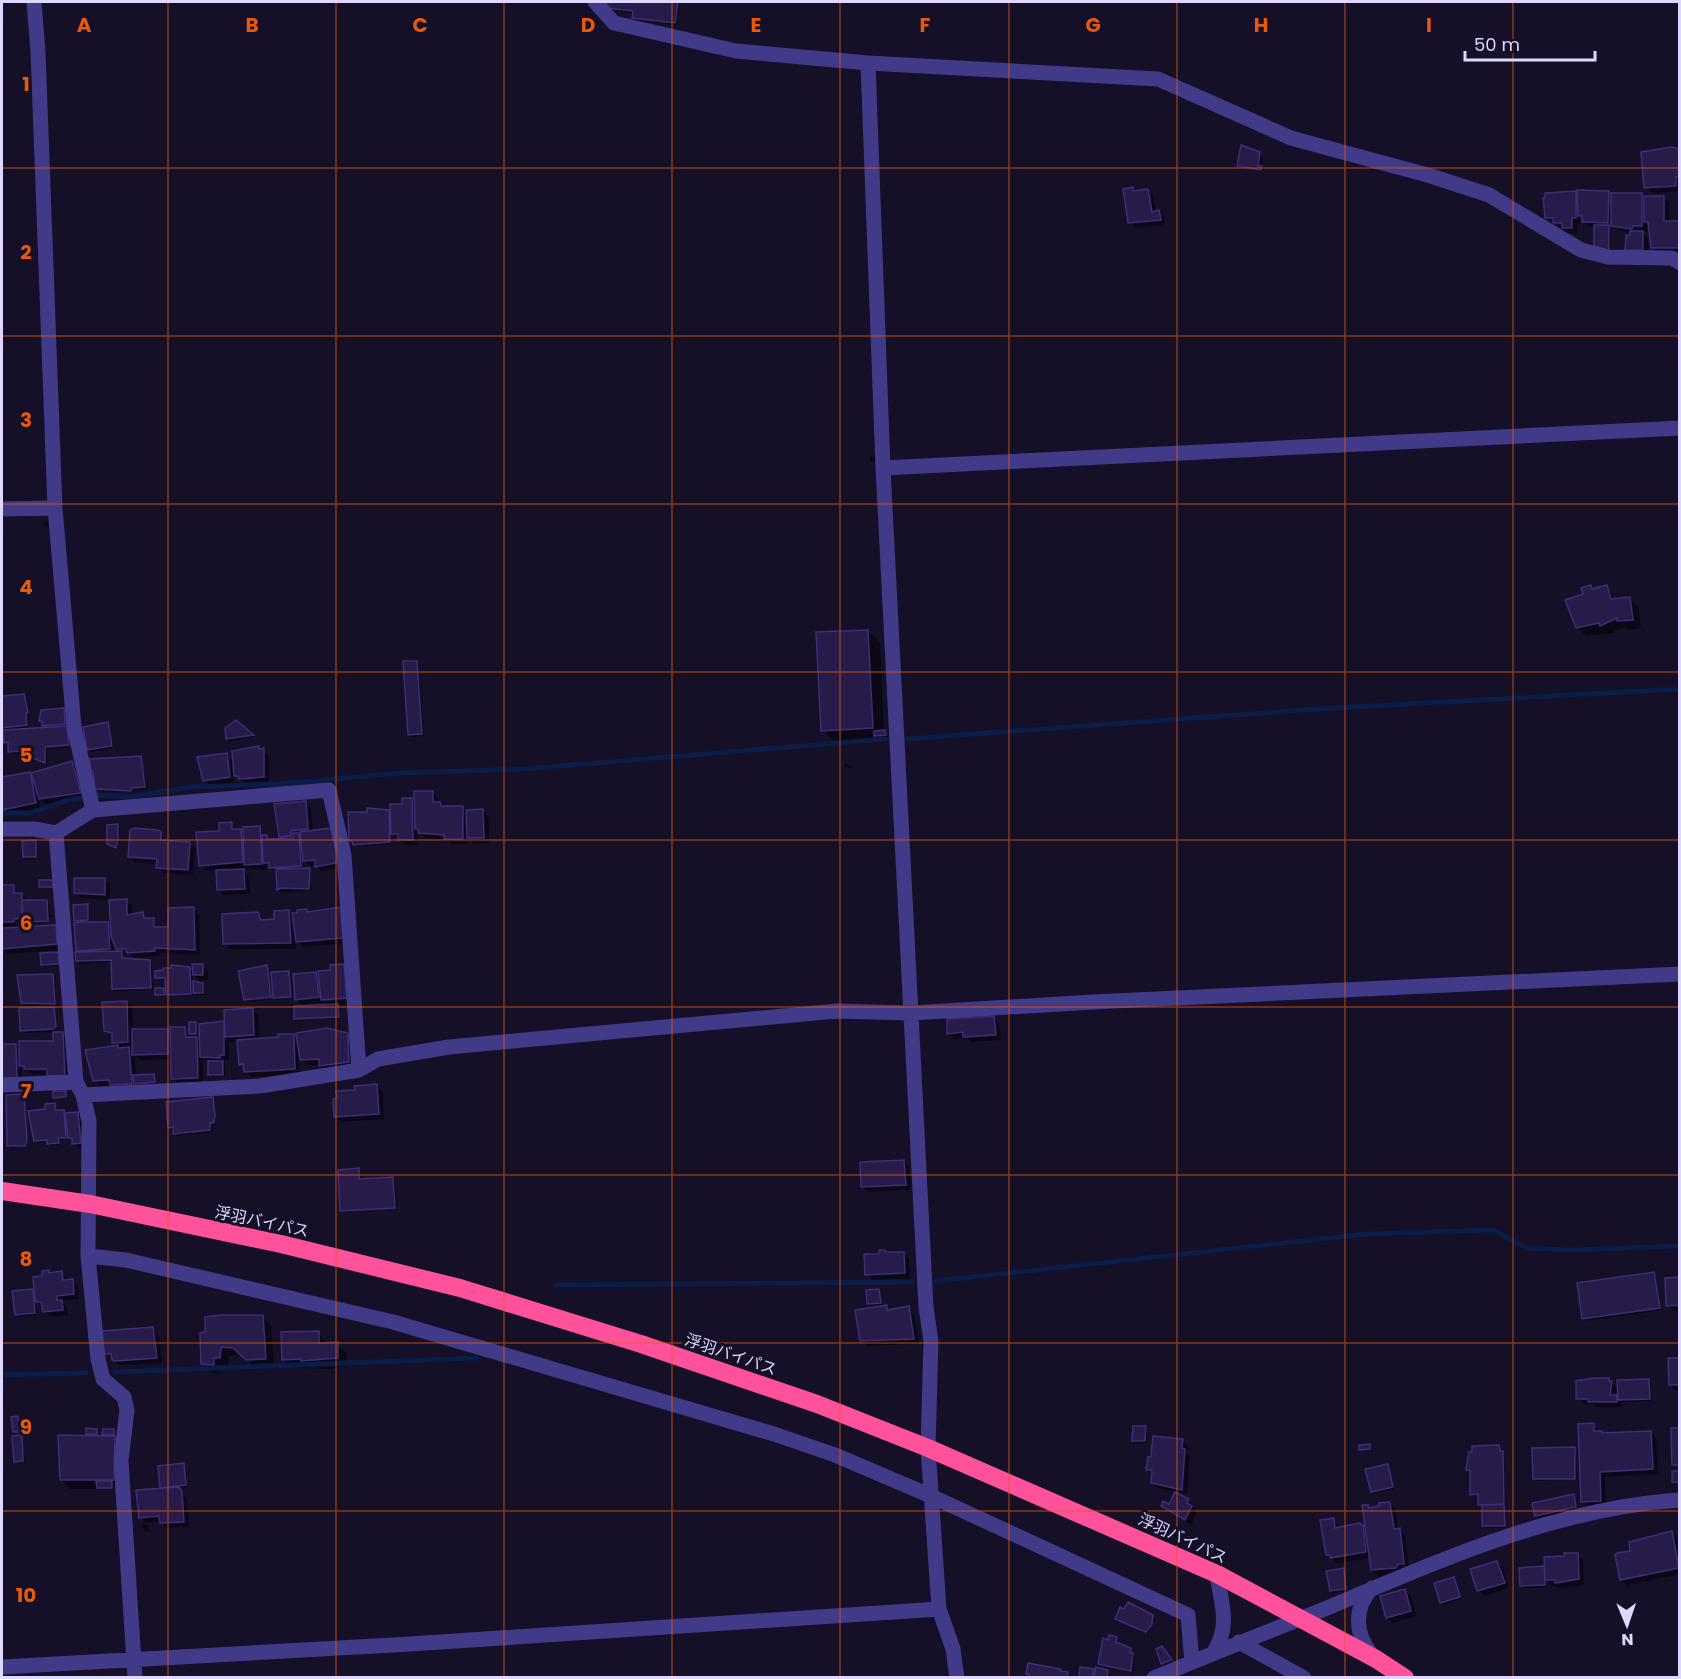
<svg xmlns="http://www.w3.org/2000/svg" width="1681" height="1679" viewBox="0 0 1681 1679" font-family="Poppins,'Noto Sans JP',sans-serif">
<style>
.shadow{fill:#0007;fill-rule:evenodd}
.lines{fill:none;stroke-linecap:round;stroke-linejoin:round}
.stream{stroke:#091d48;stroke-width:5}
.building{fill:#271b4a;stroke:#3f2d76;stroke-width:1.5}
.street{stroke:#413a88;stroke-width:15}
.highway{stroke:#ff529b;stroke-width:18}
.grid{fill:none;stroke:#e8590c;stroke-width:1.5;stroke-opacity:0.55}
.labels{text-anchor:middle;stroke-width:6;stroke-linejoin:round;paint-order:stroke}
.street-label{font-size:16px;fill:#ded7ff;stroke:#150f28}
.grid-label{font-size:20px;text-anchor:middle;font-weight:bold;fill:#e8590c;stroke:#150f28;stroke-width:6;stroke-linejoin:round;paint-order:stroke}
</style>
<rect width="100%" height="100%" fill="#150f28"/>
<path class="shadow" d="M608 2H680L677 25 636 20 634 13 610 10Z
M1680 149V191L1651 193 1646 187 1643 153Z
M1259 153 1262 156 1263 171 1238 165Z
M1133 189 1136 192 1148 191 1153 196 1156 212 1164 218 1165 225 1135 228 1130 222Z
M1608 192 1613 197 1641 195 1645 198H1663L1669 203V223H1680V253H1658L1652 247 1650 226 1647 223V231H1641L1648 238V255H1632V233L1611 228V252L1598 251 1596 227H1589L1581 219V223H1577V233H1569L1547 217 1575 193 1579 196Z
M870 456 876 458 877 463 870 461Z
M48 521 50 524V528L44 525V522Z
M1606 586 1616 600 1629 598 1638 607 1641 628 1627 630 1625 627 1614 631 1615 633 1586 636 1577 627 1590 587 1594 590Z
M868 631 880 643 884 731 888 737 884 740 835 742 823 730Z
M417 662 419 665 424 736 412 737 409 734Z
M23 696 30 715H28L29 730 47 728 41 718 63 709 66 712 65 726 68 730 70 747 47 749V764L31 758 27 753 12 754 9 744 5 742V730H2V698Z
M236 722 254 737 230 741 227 739Z
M107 724 114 748 91 752 88 750Z
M259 748 269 756V782L246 784 234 773V783L210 786 204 780 227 755 234 763Z
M141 758 147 789 133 790V792L99 791 97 788 91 771Z
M72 763 78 768 86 799 46 804 38 797 41 808 2 816V777L29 774 34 779Z
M845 763 851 767V769L844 766Z
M432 792 438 798V804L443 807 483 811 489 817V843L474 844 468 838V844H451L446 840 425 838 418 830V845H405L391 832 392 844 356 846 351 840 388 811 392 815 411 799 416 804Z
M305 803 311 809 313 832 345 867 322 871 316 866H310L302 858 303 869 311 871V891L280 892 278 869H273L271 865H266L267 870 241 868 249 877 250 894 224 895 218 889V870L206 871 200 865 221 832 231 823 245 835 259 828 269 841 284 840 278 831 276 806Z
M117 826 120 828 118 849 111 846Z
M161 834 166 841 189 843 195 849 193 875 163 873 158 864 135 862 130 857Z
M35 842 38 859H26L24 857Z
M104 879 110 885V900L81 898 75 892Z
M2 881 7 886H13L27 900 49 904V913L55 917 27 920V923L55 921 27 924H19V929L55 926 61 932 62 950 8 954 3 949Z
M126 901 132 906V916L143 914 149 920H153L159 929 170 928 194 909 199 915 200 955 159 953 160 956 134 958 130 954H123L124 960 152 964 153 990 115 991 113 988V962L81 964 79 961 77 954H81L78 950 79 924 75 920 87 906 90 924H107L112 929ZM114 946 121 953H115Z
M341 909 348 943 303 947 295 940 296 949H230L224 943 257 914 264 921H275L288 912 298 914 306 911 308 913Z
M57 953 60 966 45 967 43 965Z
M202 965 208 971V980L200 981 192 973 193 985 202 984 204 995H197L193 991V996H170L166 993V997H159L157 994 163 989 167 993V980L156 978 190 968 194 973Z
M344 965 349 971 325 999V1002L352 999V1003L337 1005 340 1008V1019L298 1020 296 1018 304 1007 296 999 316 973 320 978ZM325 1002 328 1006 309 1007V1004Z
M267 967 270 982 289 972 291 975 293 999 276 1000 272 996 273 999 248 1002 245 999Z
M53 975 55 978 56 1006 25 1005 22 1002Z
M126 1002 132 1008 133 1031 167 1030 172 1035V1029H185L190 1034V1024H195L198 1035 191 1033V1039L197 1038 201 1042 200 1025 226 1023 225 1011 252 1009 258 1015 259 1039 293 1035 298 1040 297 1034 327 1030 344 1032 353 1040 354 1067 327 1071 320 1065H307L299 1058 300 1074 251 1077 241 1064 239 1042H229V1060H225V1077H212L210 1062 203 1058V1083L178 1084 173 1078 172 1059 139 1060 135 1055 136 1077 153 1075 156 1084 117 1090 112 1085 100 1086 90 1073 86 1051 120 1048 114 1042V1037L105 1030 104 1003ZM134 1047V1054L128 1048Z
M54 1009 57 1029 55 1032 24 1033 22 1030Z
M994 1018 999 1023 1001 1040 971 1042 966 1038 954 1039 949 1033Z
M63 1033 68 1039 70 1079 49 1074H31L22 1067V1083L2 1082V1046L16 1045 20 1049 55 1043ZM23 1067 55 1068V1071H26Z
M377 1086 383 1092 384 1119 341 1122 335 1116Z
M65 1092 68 1099 54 1097Z
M23 1096 26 1098V1147L11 1148 8 1145Z
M212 1098 216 1119V1125H212V1132L177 1136 174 1133 170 1127Z
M54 1104 57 1112 77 1113 83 1119 86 1149H80L67 1135 68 1139 60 1140V1145L51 1146 49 1142 38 1143 35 1141 47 1111Z
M904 1161 909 1167 911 1190 869 1192 863 1187Z
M358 1170 361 1180 393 1178 395 1181 397 1209 344 1212 341 1210Z
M884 1251 887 1254 904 1253 909 1259 910 1279 872 1280 867 1274Z
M43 1272 62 1273 68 1281H72L78 1286 79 1299 61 1301 67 1307 68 1315 50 1317 35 1300 37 1315 19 1317 16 1315 32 1290 36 1294Z
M1654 1273 1661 1310 1586 1321 1584 1319 1579 1284Z
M1680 1278V1310L1674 1311 1668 1305Z
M882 1304 891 1311 908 1308 914 1314 919 1344 867 1346 861 1340 879 1307V1305H871Z
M262 1317 271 1326 274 1368 256 1369 244 1356H229L228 1367H222V1373H211L202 1364 201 1334Z
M153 1329 158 1335 162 1363 119 1365 105 1353Z
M318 1332 327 1344H337L346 1353 347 1366 330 1369 292 1368 283 1359Z
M1680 1359V1390H1676L1671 1385Z
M1609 1379 1617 1388 1616 1397 1620 1401 1619 1382 1649 1380 1652 1401 1622 1402V1407H1596L1593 1404H1584L1578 1398Z
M17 1418 20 1420 21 1434 14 1432Z
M1593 1425 1603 1434 1651 1432 1656 1438 1658 1474 1605 1477 1606 1506 1588 1507 1582 1501Z
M1145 1428 1148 1430 1147 1443H1136L1134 1440Z
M97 1430 99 1437H107L104 1434 113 1430 116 1437H113L123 1447 122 1489H70L61 1480 91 1437 87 1433Z
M21 1437 25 1463H18L15 1461Z
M1182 1440 1188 1446 1187 1453 1190 1456 1187 1494 1158 1488 1152 1482 1153 1474 1148 1469Z
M1369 1445 1372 1451 1361 1449Z
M1499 1447 1504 1455 1506 1528H1486L1479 1496 1472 1494 1471 1471 1467 1469V1462Z
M1574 1448 1576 1450 1577 1480 1537 1481 1535 1479Z
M183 1465 187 1487 177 1488 187 1499 189 1527 167 1528 160 1521 146 1523 140 1517 165 1490 162 1487Z
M1387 1465 1394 1489 1375 1493 1373 1491Z
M1573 1496 1578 1509 1539 1518 1537 1515Z
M1188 1500 1197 1513 1191 1525 1163 1506Z
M1390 1503 1396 1509 1398 1530 1405 1535 1409 1569 1401 1574 1378 1576 1372 1570 1370 1558 1337 1563 1328 1554 1334 1520 1339 1527 1359 1525 1367 1531 1368 1506 1371 1509Z
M147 1524 150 1531H144L142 1525Z
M1672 1532 1677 1538 1680 1574 1627 1585 1621 1580 1632 1552 1651 1540 1650 1536Z
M1577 1554 1583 1560 1584 1585 1562 1588 1552 1586 1546 1579V1587L1524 1588 1521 1586 1543 1568 1546 1571Z
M1497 1563 1503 1568 1509 1588 1484 1596 1479 1590Z
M1344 1569 1347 1591 1333 1593 1331 1590Z
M1454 1579 1462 1599 1444 1605 1442 1602Z
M1405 1591 1411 1596 1416 1616 1393 1623 1387 1617Z
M1152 1617 1155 1619 1148 1634 1117 1618Z
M1117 1638 1118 1644 1126 1647 1135 1657 1133 1673 1099 1664 1109 1641Z
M1157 1650 1166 1651 1172 1663 1165 1666Z
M1093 1671 1097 1675 1107 1671 1113 1678H1080Z"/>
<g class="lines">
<path class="stream" d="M906 739 1317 709 1680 689
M2 813H30L68 800 98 795 130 797 190 787 278 784 401 773 525 769 885 739
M936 1281 1365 1234 1494 1230 1526 1248 1571 1250 1680 1246
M556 1285 912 1282
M115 1372 477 1358
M2 1375 86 1373"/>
</g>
<path class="building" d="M607 2H678L675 23 632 18 633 11 606 8Z
M1241 145 1260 152 1258 166H1262L1261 170 1237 166Z
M1672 147 1680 149V176L1676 177V186L1644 188 1641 152Z
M1133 187V191L1148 189 1152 212 1159 210 1161 220 1128 223 1123 189Z
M1577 190 1609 191 1608 223 1582 222V216H1578Z
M1576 191V218H1572V228H1562V223H1553V218H1545L1543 198H1545V193Z
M1611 193H1642V226H1633L1632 229 1611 226Z
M1644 196H1664V221H1680V248H1651L1648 222H1644Z
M1594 225H1609V250L1594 249Z
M1630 231H1643V250H1625L1626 235H1630Z
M1591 585 1592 589 1607 585 1611 599 1630 597 1633 620 1617 621V618L1600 626 1599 623 1576 628 1565 600 1583 594 1581 588Z
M868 630 873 728 821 731 816 632Z
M403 661H417L422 734 408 735Z
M24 694 28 713H26L27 725 2 728V696Z
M64 708 65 724 42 726V721H39L41 710Z
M236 720 254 735 226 739 225 728Z
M108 722 112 746 87 750 83 727Z
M67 726 69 745 45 747V763L27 756 24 751 8 752V742L4 743 3 730Z
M885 730 886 735 874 736V731Z
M259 746V749L264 748V777L239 779 238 776H234L232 751Z
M227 753 230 777 203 781 197 757Z
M141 756 145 787 131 788V791L95 789 93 771 90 772V759Z
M72 761 81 793 39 799 31 773Z
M30 772 36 803 2 810V777Z
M414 791H433V802H440L441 806H463V839H444V835L418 833V829H415Z
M402 798H412L413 840H398V834H391L390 804H402Z
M306 801 308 829 291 831V836L279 837 274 804Z
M367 808 389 810 390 842 353 845 352 841H349L348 812H367Z
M483 809 484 838H467L466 810Z
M232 822V829H241L243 862 199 866 196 832 219 831V823Z
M118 824V839L116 848 107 844V825Z
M260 826 262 864 244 865 243 827Z
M337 827 340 862 315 867V860L303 861 300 832Z
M134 828 158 830 161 832V840L190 842 188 870 156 868 157 859 128 857 130 830Z
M293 833H299L301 866 269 868V863H263L262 835H267V839L293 838Z
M36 840V857H23L22 841Z
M310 868 309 889 281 888 277 890 276 869Z
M244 869 245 889 217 890 216 870Z
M74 878H105V895L74 893Z
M2 879 3 885H14V893H22V918L14 919V922H2Z
M39 880H53V887H39Z
M127 899V915L143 912 144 918H154V927H168V908L194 907 195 950 154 948 155 951 127 953 126 949H116L111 936 109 900Z
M22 900H47L48 921 23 922Z
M88 904V920L74 921 73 905Z
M342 907 343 938 296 942 292 913H297V910L307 909V912Z
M289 910 291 943 223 944 222 914 258 912 261 920 274 919V911Z
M82 922H108L110 949 76 951 74 923Z
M56 925 57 944 2 949V928Z
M122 951V958L150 960 151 988 112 989 111 960 76 961 75 952Z
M58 952 59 964 41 965 40 953Z
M192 964H203V975H193Z
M344 964 347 998 321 1000 318 971 330 970V965Z
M171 965 190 967 191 994 166 995 165 978H155V971L163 970V968H171Z
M267 965 271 997 244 1000 238 971Z
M289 971 291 997 273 998 271 972Z
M316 972 319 997 295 1000 293 974Z
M53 974 55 1004 21 1003 17 975Z
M193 981 203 983V993H193Z
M155 988H164V995H155Z
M127 1001 128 1042 112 1043V1033L104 1031 102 1002Z
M338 1004 339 1017 294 1019V1006Z
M54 1007 56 1027 53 1029 20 1031 19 1008Z
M253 1008 254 1035 225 1037 224 1010Z
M994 1016 996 1035 963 1037V1032L947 1034V1019Z
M224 1021V1055H220V1058L200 1057 199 1024Z
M189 1022H196V1034H189Z
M170 1027H185L186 1037H197L198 1078 171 1079Z
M327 1028 348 1033 349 1062 319 1066V1059L300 1060 296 1033Z
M132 1029H168V1054L132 1055Z
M53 1032H63L65 1076H47V1069H24V1066H19V1041H53Z
M278 1034H294L295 1069 244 1072 243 1064 239 1065 237 1040 278 1037Z
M2 1044H16L17 1078 2 1079Z
M118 1045V1048L129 1047 132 1084 110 1085 109 1080 93 1081 85 1050Z
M208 1061H223V1075H208Z
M154 1074 155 1082 134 1084 133 1075Z
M377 1084 379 1114 334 1117 333 1099 337 1098 336 1091 355 1090 354 1086Z
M53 1091H66V1097L53 1098Z
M24 1094 27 1141 25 1146H7L6 1095Z
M213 1097 215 1116 214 1123H210V1130L173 1134V1127L168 1128 166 1102Z
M55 1103V1110H64L66 1138H58L59 1143 47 1144V1140L34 1141 28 1111 45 1109V1104Z
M78 1112 81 1143 72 1144V1138H68L65 1113Z
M904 1160 906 1185 861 1187 860 1162Z
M359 1168V1179L393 1177 395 1208 340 1211 338 1170Z
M879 1250H885V1252H904L905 1273 865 1275 864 1254H879Z
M49 1270V1273L62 1271 63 1280 73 1279 74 1294 57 1296V1300H62L63 1310 43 1312 41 1302H35L33 1277 42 1276V1271Z
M1654 1272 1660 1308 1582 1319 1577 1283Z
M1680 1277V1305L1666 1306 1665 1278Z
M33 1289 35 1313 15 1315 12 1291Z
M879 1289 881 1303 867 1304 866 1290Z
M887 1305V1310L909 1306 914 1339 860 1341 855 1310Z
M220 1315H263L266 1359 246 1360 233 1348 221 1347 220 1358H214V1365L201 1364 200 1333 205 1332V1317Z
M153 1327 157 1358 115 1361 112 1360 111 1354H104L102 1331Z
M319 1331V1343L338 1342V1358L301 1361V1359L282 1360 281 1332Z
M1668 1358H1680V1385H1669Z
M1594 1378H1609V1381H1612L1610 1395H1617V1402H1588V1399H1576V1381Z
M1649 1379 1650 1399 1618 1400 1617 1380Z
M18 1416 19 1432H13L11 1417Z
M1594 1423V1431H1602V1433L1651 1431 1653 1469 1600 1472 1601 1501 1581 1502 1578 1424Z
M1133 1426H1146L1145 1441H1132Z
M86 1428 97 1429V1434H86Z
M1671 1428H1680V1465H1672Z
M103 1429H114V1435H102Z
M22 1435 23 1461 14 1462 12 1436Z
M58 1435 115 1436 114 1480H60Z
M1153 1436 1183 1439 1182 1448 1185 1449 1182 1490 1151 1483 1152 1470H1146L1148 1457H1151Z
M1370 1444V1449L1359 1450V1445Z
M1499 1445 1500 1451H1503L1504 1504 1478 1505V1494L1470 1495V1470H1466L1469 1452H1472V1446Z
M1575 1447V1479H1533L1532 1448Z
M184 1463 186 1485 160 1488 158 1466Z
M1388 1464 1393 1487 1371 1492 1365 1469Z
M1672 1471H1680V1482H1672Z
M96 1481H112V1488H97Z
M179 1487 182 1491 184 1522 160 1523 159 1516 139 1518 136 1490Z
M1175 1492 1189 1499 1187 1503 1192 1506 1185 1520 1161 1506 1163 1501 1169 1504Z
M1574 1494 1576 1507 1535 1516 1532 1503Z
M1390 1502 1394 1529 1400 1528 1404 1564H1398L1396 1568 1371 1570 1362 1505H1368L1369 1508 1379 1506V1503Z
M1504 1504 1505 1526H1482V1505Z
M1334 1518 1335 1528 1359 1523 1363 1525 1366 1552 1330 1558V1555H1326L1320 1520Z
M1672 1531 1679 1568 1620 1580 1615 1555 1617 1553 1630 1551 1629 1542Z
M1564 1553H1578L1579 1579 1555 1583V1580H1545L1544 1557 1564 1556Z
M1497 1561 1505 1583 1477 1591 1470 1569Z
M1544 1566 1545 1585 1520 1586 1519 1568Z
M1344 1568 1346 1589 1330 1591 1326 1571Z
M1454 1577 1460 1597 1440 1603 1434 1583Z
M1405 1589 1411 1611 1386 1618 1380 1596Z
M1128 1602 1153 1615 1152 1624 1146 1632 1115 1619 1120 1607 1124 1609Z
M1109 1635 1117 1637 1116 1642 1131 1648 1130 1653H1133L1131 1671 1098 1664 1103 1638 1108 1640Z
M1162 1646 1172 1660 1161 1664 1156 1649Z
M1028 1663 1061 1669 1060 1671 1068 1672 1067 1678H1029V1674H1026Z
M1080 1667 1094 1669 1092 1678H1079Z
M1096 1667 1108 1670 1107 1678H1094Z"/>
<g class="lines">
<path class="street" d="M34 2 38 52 55 508 74 727 93 810
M595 2 614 23 736 51 868 63 1158 79 1291 138 1431 176 1489 195 1581 250 1608 257 1672 258 1680 263
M868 63 883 468 926 1307 931 1341 928 1448 939 1609 953 1649 957 1678
M883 468 1680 428
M2 509 55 508
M2 829H34L56 833 93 810 329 790 344 855 359 1070
M56 833 76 1082 83 1095 89 1121 88 1256 98 1359 103 1379 124 1397 127 1410 121 1460 135 1678
M2 1085 76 1082
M83 1095 260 1086 359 1070 378 1059 449 1047 837 1011 911 1013 1093 1002 1680 974
M88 1256 126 1260 393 1322 774 1434 835 1455 931 1496 1188 1615 1192 1662
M1372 1588C1353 1608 1355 1635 1372 1655
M1239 1642 1304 1678
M1214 1652C1231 1623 1221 1605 1217 1574
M2 1667 410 1644 939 1609
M1154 1678C1213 1653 1273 1630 1332 1606 1443 1559 1557 1508 1680 1500"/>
<path class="highway" d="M2 1191 90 1204 281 1244 460 1288 641 1344 817 1404 928 1448 1217 1574 1376 1659 1405 1678"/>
</g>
<path class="grid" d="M168 2V1678M336 2V1678M504 2V1678M672 2V1678M840 2V1678M1009 2V1678M1177 2V1678M1345 2V1678M1513 2V1678M2 168H1680M2 336H1680M2 504H1680M2 672H1680M2 840H1680M2 1007H1680M2 1175H1680M2 1343H1680M2 1511H1680"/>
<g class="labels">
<g class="street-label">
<text transform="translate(262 1221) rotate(12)" y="6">浮羽バイパス</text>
<text transform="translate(731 1354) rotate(19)" y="6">浮羽バイパス</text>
<text transform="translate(1183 1538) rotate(25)" y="6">浮羽バイパス</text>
</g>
</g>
<g class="grid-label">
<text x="84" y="32">A</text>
<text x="252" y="32">B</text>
<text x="420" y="32">C</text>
<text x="588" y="32">D</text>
<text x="756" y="32">E</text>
<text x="925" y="32">F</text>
<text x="1093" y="32">G</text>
<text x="1261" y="32">H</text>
<text x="1429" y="32">I</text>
<text x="26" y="91">1</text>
<text x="26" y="259">2</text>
<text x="26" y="427">3</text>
<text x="26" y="594">4</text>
<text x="26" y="762">5</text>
<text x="26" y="930">6</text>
<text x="26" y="1098">7</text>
<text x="26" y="1266">8</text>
<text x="26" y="1434">9</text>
<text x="26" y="1602">10</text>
</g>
<rect width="1681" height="1679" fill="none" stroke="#ded7ff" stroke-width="6"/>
<g transform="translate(1627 1625) rotate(178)" stroke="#150f28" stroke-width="4.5" paint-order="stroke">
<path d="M0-4.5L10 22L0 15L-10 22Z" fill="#ded7ff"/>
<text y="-9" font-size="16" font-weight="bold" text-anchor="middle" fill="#ded7ff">N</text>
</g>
<path d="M1465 51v9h130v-9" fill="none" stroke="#ded7ff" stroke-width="3"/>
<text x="1474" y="51" font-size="18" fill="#ded7ff" stroke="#150f28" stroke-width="4.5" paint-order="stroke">50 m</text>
</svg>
